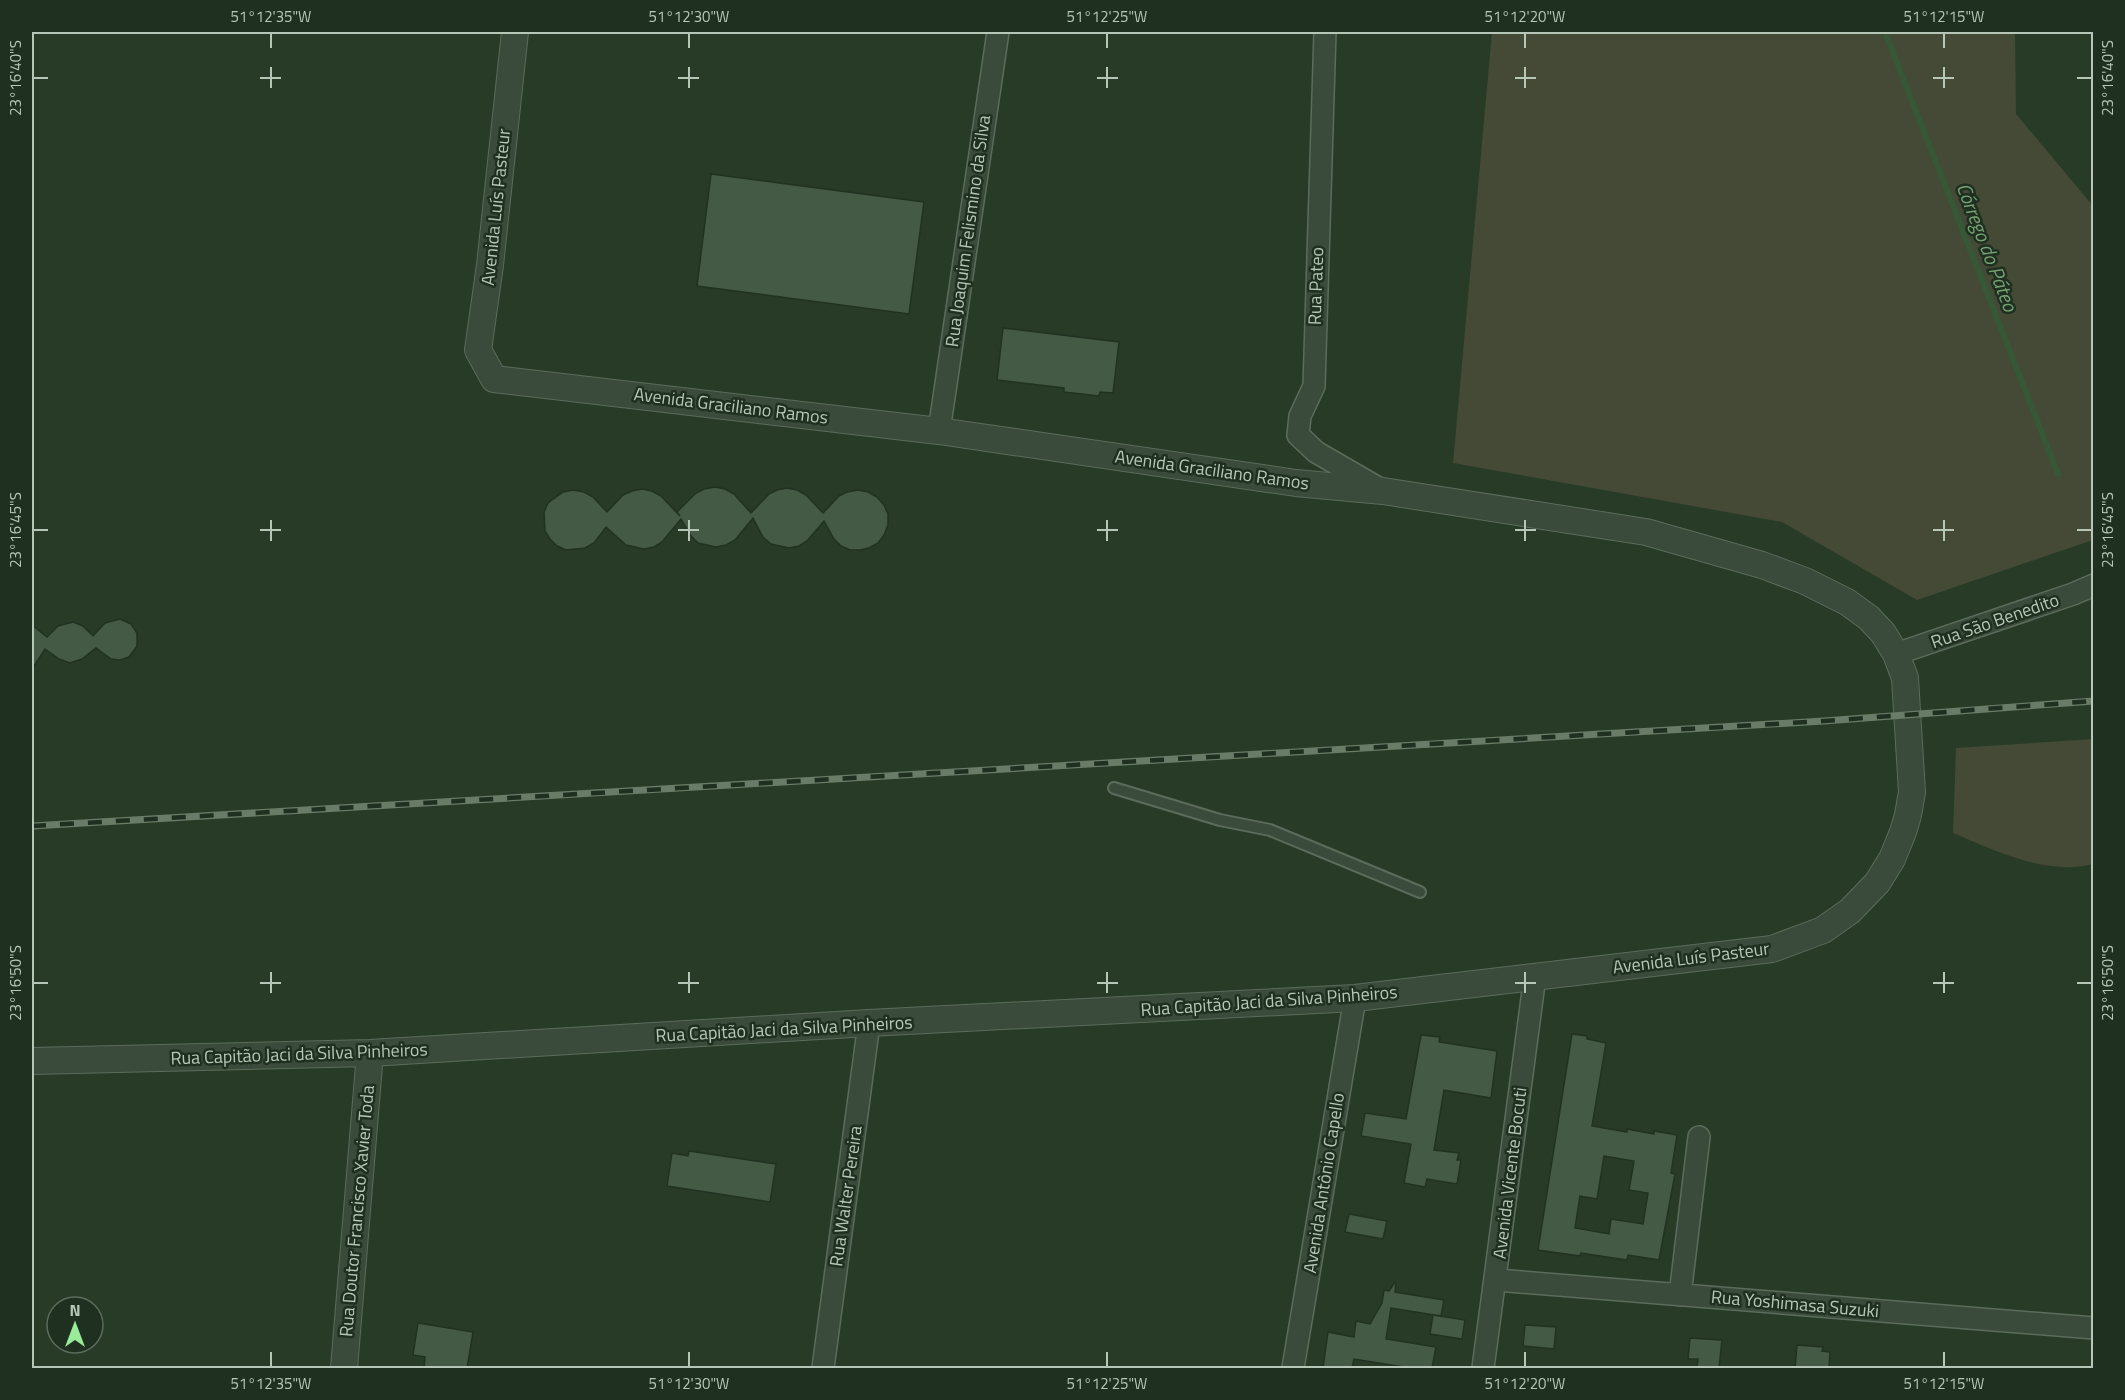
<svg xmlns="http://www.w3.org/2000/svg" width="2125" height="1400" viewBox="0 0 2125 1400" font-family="'Titillium Web',sans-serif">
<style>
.green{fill:#444a36}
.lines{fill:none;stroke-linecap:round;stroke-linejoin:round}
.stream{stroke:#365836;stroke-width:6}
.building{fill:#445a44;stroke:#223222;stroke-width:1.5;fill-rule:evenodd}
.service-casing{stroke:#5b6c5c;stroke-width:14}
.minor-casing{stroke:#5b6c5c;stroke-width:24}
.tertiary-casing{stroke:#5b6c5c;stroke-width:28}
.service{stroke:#3b4b3b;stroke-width:10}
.minor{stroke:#3b4b3b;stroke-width:21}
.tertiary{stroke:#3b4b3b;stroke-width:26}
.rail-casing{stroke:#687c68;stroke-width:7}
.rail{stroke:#203020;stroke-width:4.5;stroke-dasharray:14;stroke-linecap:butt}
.ticks{fill:none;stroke:#b6c7b7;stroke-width:2}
.labels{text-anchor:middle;stroke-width:5;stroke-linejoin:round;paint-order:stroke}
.street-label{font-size:18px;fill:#b6c7b7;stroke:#203020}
.water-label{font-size:20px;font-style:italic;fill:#75a174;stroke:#203020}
.neatline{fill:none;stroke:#b6c7b7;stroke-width:2}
.ticks-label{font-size:15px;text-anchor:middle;fill:#b6c7b7}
</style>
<rect width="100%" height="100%" fill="#273b27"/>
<path class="green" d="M1492 32H2015L2016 114 2093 206V540L1917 600 1782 522 1453 463Z
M2093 739V864C2046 876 1996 851 1953 833L1956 748Z"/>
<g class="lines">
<path class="stream" d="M1885 32 2058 474"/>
</g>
<path class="building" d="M711 174 924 202 909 314 697 286Z
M1003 328 1119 342 1113 393 1100 392 1099 396 1064 392V388L997 380Z
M715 487 725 489 734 494 751 513 769 494 777 490 787 488 797 490 806 495 823 513 839 496 847 492 858 490 868 492 877 497 884 505 888 514V525L884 535 878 543 869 548 860 550H850L841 546 834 539 824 521 807 541 799 546 789 548 771 544 763 537 753 518 735 540 726 545 716 547 698 543 691 536 681 519 662 542 654 547 644 549 626 545 606 527 594 543 585 548 566 550 557 546 550 539 545 531 544 512 548 503 563 492 573 490 584 492 593 497 607 512 623 495 632 491 642 489 652 491 661 496 680 516 677 512 696 493 704 489Z
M120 619 131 624 137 633V646L129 657 120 660 111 659 96 648 82 659 70 663 59 659 45 649 32 669V625L47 637 58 626 73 622 83 626 93 636 105 623Z
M1572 1034 1587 1036V1039L1606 1043 1592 1126 1627 1132V1129L1654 1134V1131L1677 1135 1671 1173 1675 1174 1659 1260 1628 1255 1627 1260 1581 1253 1580 1256 1538 1250ZM1604 1156 1634 1161 1629 1190 1648 1193 1643 1224 1611 1219 1609 1234 1575 1228 1580 1196 1597 1199Z
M1421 1035 1440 1037 1439 1042 1497 1051 1491 1098 1444 1090 1434 1150 1459 1153 1457 1160H1461L1457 1184 1427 1179 1425 1187 1404 1183 1411 1144 1361 1136 1365 1113 1406 1119Z
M689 1151 776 1164 770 1202 667 1186 672 1153 688 1156Z
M1349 1214 1387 1221 1383 1239 1345 1232Z
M1395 1282 1396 1283 1395 1292 1444 1300 1441 1316 1391 1308 1386 1339 1436 1347 1432 1368H1410L1354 1359 1352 1368H1323L1328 1332 1354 1337 1356 1321 1370 1324 1382 1303 1384 1290 1389 1291Z
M1433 1315 1465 1320 1462 1339 1430 1334Z
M418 1323 473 1332 467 1368H424L425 1357 413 1355Z
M1525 1325 1556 1327 1554 1349 1523 1346Z
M1690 1338 1722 1340 1719 1368H1697L1698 1359H1688Z
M1797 1345 1823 1347 1822 1351 1830 1352 1829 1368H1795Z"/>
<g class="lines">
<defs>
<path id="service" d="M1114 788 1220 820 1270 830 1420 892"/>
<path id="minor" d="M1325 32 1314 386 1300 416 1298 435 1316 452 1380 489
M939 431 998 32
M1896 654 2073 594 2094 585
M1496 1280 2094 1328
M1680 1295 1699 1137
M823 1368 869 1023
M1293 1368 1355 998
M1483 1368 1535 976"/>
<path id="tertiary" d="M32 1061 370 1053 869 1023 1355 998 1772 949 1823 930 1850 911 1877 883 1892 859 1903 832 1908 815 1912 792 1905 678 1896 654 1883 633 1869 618 1847 602 1805 581 1762 565 1646 532 1383 491 1296 483 939 431 494 379 478 350 490 265 515 32
M344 1368 370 1053"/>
</defs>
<use href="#service" class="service-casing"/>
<use href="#minor" class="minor-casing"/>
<use href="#tertiary" class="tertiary-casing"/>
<use href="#service" class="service"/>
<use href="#minor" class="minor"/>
<use href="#tertiary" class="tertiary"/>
<defs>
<path id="rail" d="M32 826 1824 721 2094 701"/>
</defs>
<use href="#rail" class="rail-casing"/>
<use href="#rail" class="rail"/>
</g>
<path class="ticks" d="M271 33V48M689 33V48M1107 33V48M1525 33V48M1944 33V48M271 67V88M689 67V88M1107 67V88M1525 67V88M1944 67V88M33 78H48M260 78H281M678 78H699M1097 78H1118M1515 78H1536M1933 78H1954M2077 78H2092M271 520V541M689 520V541M1107 520V541M1525 520V541M1944 520V541M33 530H48M260 530H281M678 530H699M1097 530H1118M1515 530H1536M1933 530H1954M2077 530H2092M271 972V993M689 972V993M1107 972V993M1525 972V993M1944 972V993M33 983H48M260 983H281M678 983H699M1097 983H1118M1515 983H1536M1933 983H1954M2077 983H2092M271 1352V1367M689 1352V1367M1107 1352V1367M1525 1352V1367M1944 1352V1367"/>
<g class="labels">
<g class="street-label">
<text transform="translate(496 207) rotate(-84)" y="6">Avenida Luís Pasteur</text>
<text transform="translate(968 231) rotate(-82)" y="6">Rua Joaquim Felismino da Silva</text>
<text transform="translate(1316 286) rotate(-88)" y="6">Rua Pateo</text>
<text transform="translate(731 406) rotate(7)" y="6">Avenida Graciliano Ramos</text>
<text transform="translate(1212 470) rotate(8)" y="6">Avenida Graciliano Ramos</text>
<text transform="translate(1995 621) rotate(-19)" y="6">Rua São Benedito</text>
<text transform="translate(1691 958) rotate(-7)" y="6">Avenida Luís Pasteur</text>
<text transform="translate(1269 1001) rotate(-4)" y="6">Rua Capitão Jaci da Silva Pinheiros</text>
<text transform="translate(784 1029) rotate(-3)" y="6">Rua Capitão Jaci da Silva Pinheiros</text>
<text transform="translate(299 1054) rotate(-2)" y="6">Rua Capitão Jaci da Silva Pinheiros</text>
<text transform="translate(1510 1173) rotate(-83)" y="6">Avenida Vicente Bocuti</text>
<text transform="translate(1324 1183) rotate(-81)" y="6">Avenida Antônio Capello</text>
<text transform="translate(846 1196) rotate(-82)" y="6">Rua Walter Pereira</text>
<text transform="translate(357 1211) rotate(-85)" y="6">Rua Doutor Francisco Xavier Toda</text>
<text transform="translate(1795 1304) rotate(5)" y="6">Rua Yoshimasa Suzuki</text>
</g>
<g class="water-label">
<text transform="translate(1987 247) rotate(69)" y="7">Córrego do Páteo</text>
</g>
</g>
<rect width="2125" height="1400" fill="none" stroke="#203020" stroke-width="66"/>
<g transform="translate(75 1325)"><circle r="28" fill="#203020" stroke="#5c6c5c" stroke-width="1.5"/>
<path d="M0-4.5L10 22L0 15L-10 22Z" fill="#97eb99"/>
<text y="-9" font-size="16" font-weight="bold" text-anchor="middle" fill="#b6c7b7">N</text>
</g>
<rect x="33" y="33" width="2059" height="1334" class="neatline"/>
<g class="ticks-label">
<text x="271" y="22">51°12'35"W</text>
<text x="689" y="22">51°12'30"W</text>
<text x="1107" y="22">51°12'25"W</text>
<text x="1525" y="22">51°12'20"W</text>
<text x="1944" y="22">51°12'15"W</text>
<text transform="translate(16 78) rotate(-90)" y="5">23°16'40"S</text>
<text transform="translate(2108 78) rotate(-90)" y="5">23°16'40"S</text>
<text transform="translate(16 530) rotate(-90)" y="5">23°16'45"S</text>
<text transform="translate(2108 530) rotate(-90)" y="5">23°16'45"S</text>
<text transform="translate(16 983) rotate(-90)" y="5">23°16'50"S</text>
<text transform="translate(2108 983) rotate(-90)" y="5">23°16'50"S</text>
<text x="271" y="1389">51°12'35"W</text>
<text x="689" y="1389">51°12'30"W</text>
<text x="1107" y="1389">51°12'25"W</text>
<text x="1525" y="1389">51°12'20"W</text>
<text x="1944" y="1389">51°12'15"W</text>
</g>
</svg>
